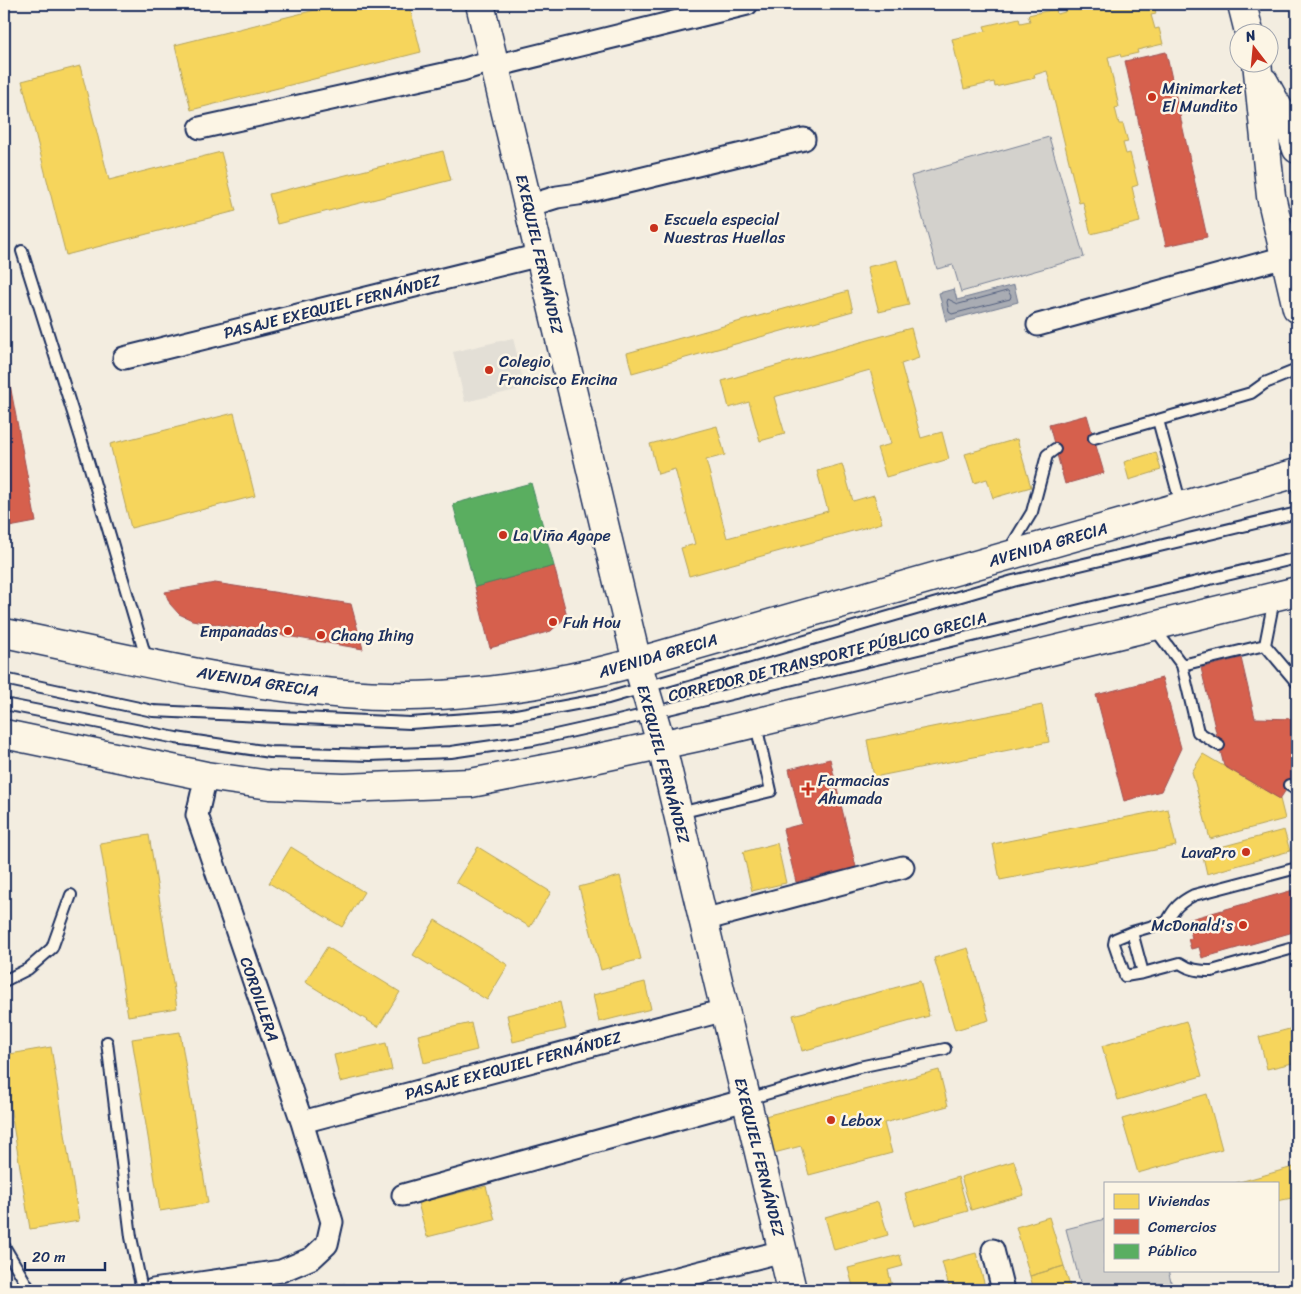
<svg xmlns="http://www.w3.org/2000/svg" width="1301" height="1294" viewBox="0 0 1301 1294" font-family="Sriracha,sans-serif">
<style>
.built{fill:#e3dfd6}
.green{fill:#d3d1cc;stroke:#778095}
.water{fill:#a9acb3;stroke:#707a91}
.homes{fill:#f6d55c;stroke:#b4a35d}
.shops{fill:#d6604d;stroke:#9e5152}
.public{fill:#5aae61;stroke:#478860}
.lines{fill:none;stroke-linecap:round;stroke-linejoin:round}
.shore{stroke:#546180;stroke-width:1}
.lane-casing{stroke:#1b2f5e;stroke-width:14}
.street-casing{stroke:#1b2f5e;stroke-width:25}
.secondary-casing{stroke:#1b2f5e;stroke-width:31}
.primary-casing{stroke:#1b2f5e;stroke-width:31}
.lane{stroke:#fcf5e5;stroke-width:10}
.street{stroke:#fcf5e5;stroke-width:21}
.secondary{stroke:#fcf5e5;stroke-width:28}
.primary{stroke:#fcf5e5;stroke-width:28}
.poi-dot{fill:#c8321e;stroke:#fcf5e5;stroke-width:2}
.labels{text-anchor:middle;stroke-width:5;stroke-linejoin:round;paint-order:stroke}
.poi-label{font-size:16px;fill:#1b2f5e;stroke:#fcf5e5;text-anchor:start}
.street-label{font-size:16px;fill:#1b2f5e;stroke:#fcf5e5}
</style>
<rect width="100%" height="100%" fill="#f3ede0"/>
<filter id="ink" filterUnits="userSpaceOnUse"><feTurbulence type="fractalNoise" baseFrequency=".02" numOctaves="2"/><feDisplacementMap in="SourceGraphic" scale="10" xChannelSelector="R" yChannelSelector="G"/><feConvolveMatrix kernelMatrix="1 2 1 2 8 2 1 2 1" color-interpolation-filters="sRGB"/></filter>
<g filter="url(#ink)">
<path class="built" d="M513 338 525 388 465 402 453 352Z
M345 1282 348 1290H293Z"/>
<path class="green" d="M1049 137 1084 257 961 292 953 265 937 269 911 176Z
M1105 1219V1270H1168L1173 1290H1082L1066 1229Z"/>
<path class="water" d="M1014 285 1018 302 946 321 939 293 954 289 957 300Z"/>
<path class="homes" d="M339 4H409L421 52 191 110 175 45Z
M1078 4H1082L1083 8 1092 4H1154L1156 14 1151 15 1155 29 1159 28 1163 44 1137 50 1138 53 1121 57 1120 54 1108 57 1119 107 1115 108 1119 124H1123L1128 142 1123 143 1126 154 1130 153 1138 185 1132 187 1140 222 1091 234 1083 202 1079 203 1047 71 1034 75 1035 78 995 87 994 82 964 89 952 39 986 31 984 26 1019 18 1020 23 1030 21 1028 15 1056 9 1057 14 1065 12 1064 7Z
M80 66 109 180 221 152 236 211 66 255 22 81Z
M443 151 451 180 277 224 269 194Z
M897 260 909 305 879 312 867 267Z
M848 291 853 311 632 373 627 353Z
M911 328 919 358 901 364 921 438 942 432 949 459 886 477 877 448 891 444 870 370 774 397 785 434 760 441 749 402 729 408 722 381Z
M234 413 255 496 131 528 110 444Z
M717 426 725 455 706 460 727 538 828 511 817 471 842 464 853 501 874 495 882 523 689 576 681 548 695 544 675 469 658 474 650 444Z
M1017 439 1031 487 993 498 987 479 974 483 965 454Z
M1156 452 1161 470 1129 480 1124 462Z
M1042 705 1049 742 874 777 867 740Z
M1203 754 1280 799 1285 819 1210 839 1192 772Z
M1168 809 1176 846 1000 880 993 844Z
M1284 830 1290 851 1207 874 1202 852Z
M149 835 177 1008 128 1016 100 843Z
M777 843 786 883 752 891 743 852Z
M291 847 364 892 342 927 269 883Z
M478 847 551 892 530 927 456 882Z
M620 876 641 959 601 970 579 887Z
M435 920 508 965 487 1000 413 955Z
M327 947 400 992 378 1027 305 982Z
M968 948 989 1020 955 1030 934 958Z
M920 981 929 1016 802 1051 793 1015Z
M645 982 651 1009 599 1022 593 995Z
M560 1002 566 1029 513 1042 507 1015Z
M1186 1021 1202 1076 1118 1100 1102 1046Z
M471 1023 477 1050 424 1063 418 1035Z
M1297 1027V1062L1267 1069 1259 1037Z
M180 1032 208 1203 160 1211 132 1039Z
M386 1043 392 1070 340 1082 334 1055Z
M51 1047 79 1221 30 1229 4 1069V1055Z
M939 1070 948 1106 884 1123 892 1153 809 1175 801 1146 774 1153 765 1116Z
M1207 1094 1222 1149 1138 1173 1122 1119Z
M1014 1161 1024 1195 971 1210 961 1177Z
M1297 1166V1197L1277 1201V1183H1236Z
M958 1177 968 1211 914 1226 905 1193Z
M486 1186 495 1220 427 1237 418 1203Z
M878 1202 888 1235 834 1250 825 1217Z
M1049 1217 1064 1266 1030 1276 1016 1227Z
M976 1253 986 1290H950L942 1262Z
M900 1255 903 1266 888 1270 893 1290H854L848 1268Z
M1064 1266 1071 1290H1034L1030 1276Z"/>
<path class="shops" d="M1166 52 1207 237 1166 246 1125 61Z
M4 353 36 522 4 528Z
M1087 415 1104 473 1065 484 1049 425Z
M554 566 567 616 551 631 490 648 475 587Z
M215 583 351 604 363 649 192 620 179 614 170 604 165 592Z
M1241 658 1255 718 1297 719V773L1280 799 1224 766 1201 668Z
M1162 678 1181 748 1161 791 1124 801 1096 695Z
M830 759 856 867 796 882 783 829 802 824 789 769Z
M1297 889V931L1202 958 1199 947 1191 949 1188 939 1192 938 1187 920Z"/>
<path class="public" d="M531 483 554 566 475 587 453 504Z"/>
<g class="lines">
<path class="shore" d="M1008 291 1011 296 1010 299 952 314 949 312 947 302 948 299 958 304Z"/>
<defs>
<path id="lane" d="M22 251 85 451 147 661
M1094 438 1158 420
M1181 505 1158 420 1251 393 1265 383 1297 370
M1009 550 1032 512 1047 455 1055 449
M1274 599 1265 645 1297 683
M1155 629 1182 665 1198 732 1219 745
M1182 665 1265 645
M4 679 153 711 410 723 511 716 608 698 1013 581 1297 513
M4 704 176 738 270 752 370 755 451 752 533 740 614 722 1297 558
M1289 785 1297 790
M679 813 771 791 756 725
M1297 868 1194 895C1180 902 1174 908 1167 922L1132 932 1143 973 1180 963C1190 970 1199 971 1212 971L1297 947
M1132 932 1115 939 1114 944 1125 976 1143 973
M4 981 28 969 52 948 71 895
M107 1042 131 1237 142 1290
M748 1099 859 1067 945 1049
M4 1246 30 1290"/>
<path id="street" d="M495 66 747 4
M200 128 462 70 494 60
M528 206 557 197 578 194 804 139
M1038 325 1285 257
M124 358 540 255
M703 920 903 867
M302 1122 725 1010
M403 1195 746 1100
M993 1250 1003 1290
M153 1290 281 1271 312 1258 327 1244 332 1222 302 1122 197 815 206 776
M630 1290 783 1251"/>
<path id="secondary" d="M480 4 637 662 661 743 792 1290"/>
<path id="primary" d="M1242 4 1249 32
M1257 62 1271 196 1297 308
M1264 82 1291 131 1297 149
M4 633C117 656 230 684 345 694 439 702 546 687 637 662L1297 473
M4 734 206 776 270 785 344 788 471 783 575 763 702 736 1297 591"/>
</defs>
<use href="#lane" class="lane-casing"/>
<use href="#street" class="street-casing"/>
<use href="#secondary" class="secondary-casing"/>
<use href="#primary" class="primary-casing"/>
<use href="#lane" class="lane"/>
<use href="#street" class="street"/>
<use href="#secondary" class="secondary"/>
<use href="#primary" class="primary"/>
</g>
</g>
<g class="poi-dot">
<circle cx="1152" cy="97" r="5"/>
<circle cx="654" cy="228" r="5"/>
<circle cx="489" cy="370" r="5"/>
<circle cx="503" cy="535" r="5"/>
<circle cx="553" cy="622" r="5"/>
<circle cx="288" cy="631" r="5"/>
<circle cx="321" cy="635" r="5"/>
<path d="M805.5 781.5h5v5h5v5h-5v5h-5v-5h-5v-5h5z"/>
<circle cx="1246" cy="852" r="5"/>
<circle cx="1243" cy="925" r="5"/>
<circle cx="831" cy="1120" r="5"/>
</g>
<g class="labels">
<g class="poi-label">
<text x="1162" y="94">Minimarket<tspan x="1162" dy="18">El Mundito</tspan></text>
<text x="664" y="225">Escuela especial<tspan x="664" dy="18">Nuestras Huellas</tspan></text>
<text x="499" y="367">Colegio<tspan x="499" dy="18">Francisco Encina</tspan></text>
<text x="513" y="541">La Viña Agape</text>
<text x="563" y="628">Fuh Hou</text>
<text x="278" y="637" text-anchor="end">Empanadas</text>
<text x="331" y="641">Chang Ihing</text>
<text x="818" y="786">Farmacias<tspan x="818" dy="18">Ahumada</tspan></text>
<text x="1236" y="858" text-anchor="end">LavaPro</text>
<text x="1233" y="931" text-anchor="end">McDonald's</text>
<text x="841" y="1126">Lebox</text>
</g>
<g class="street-label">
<text transform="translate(540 254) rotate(77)" y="6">EXEQUIEL FERNÁNDEZ</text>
<text transform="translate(332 306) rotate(-14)" y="6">PASAJE EXEQUIEL FERNÁNDEZ</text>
<text transform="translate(1048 544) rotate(-16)" y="6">AVENIDA GRECIA</text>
<text transform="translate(658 655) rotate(-16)" y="6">AVENIDA GRECIA</text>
<text transform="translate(827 656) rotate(-14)" y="6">CORREDOR DE TRANSPORTE PÚBLICO GRECIA</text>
<text transform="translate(258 681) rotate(9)" y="6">AVENIDA GRECIA</text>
<text transform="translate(664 764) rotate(75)" y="6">EXEQUIEL FERNÁNDEZ</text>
<text transform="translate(260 999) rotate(71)" y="6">CORDILLERA</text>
<text transform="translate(513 1065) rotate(-15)" y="6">PASAJE EXEQUIEL FERNÁNDEZ</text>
<text transform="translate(760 1157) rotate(76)" y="6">EXEQUIEL FERNÁNDEZ</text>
</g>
</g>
<rect width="1301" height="1294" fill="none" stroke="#fcf5e5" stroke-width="20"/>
<rect x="10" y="10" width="1281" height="1274" fill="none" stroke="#1b2f5e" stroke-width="2" filter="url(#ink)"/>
<rect x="1104" y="1182" width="175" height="90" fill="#fcf5e5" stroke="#a2a6af"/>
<rect x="1114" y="1194" width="25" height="15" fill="#f6d55c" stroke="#a2a6af"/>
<text x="1148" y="1206" font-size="15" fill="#1b2f5e">Viviendas</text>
<rect x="1114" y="1219" width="25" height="15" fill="#d6604d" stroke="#a2a6af"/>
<text x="1148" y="1232" font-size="15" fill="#1b2f5e">Comercios</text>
<rect x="1114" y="1244" width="25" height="15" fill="#5aae61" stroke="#a2a6af"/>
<text x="1148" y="1256" font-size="15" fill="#1b2f5e">Público</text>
<g transform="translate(1254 48) rotate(344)"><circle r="24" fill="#fcf5e5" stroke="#a2a6af"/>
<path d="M0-4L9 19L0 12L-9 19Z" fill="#c8321e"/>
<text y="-8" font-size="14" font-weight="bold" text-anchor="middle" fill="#1b2f5e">N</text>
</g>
<path d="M25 1262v8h80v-8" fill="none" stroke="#1b2f5e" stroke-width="2.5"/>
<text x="32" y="1262" font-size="15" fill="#1b2f5e" stroke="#fcf5e5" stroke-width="4" paint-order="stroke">20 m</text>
</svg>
